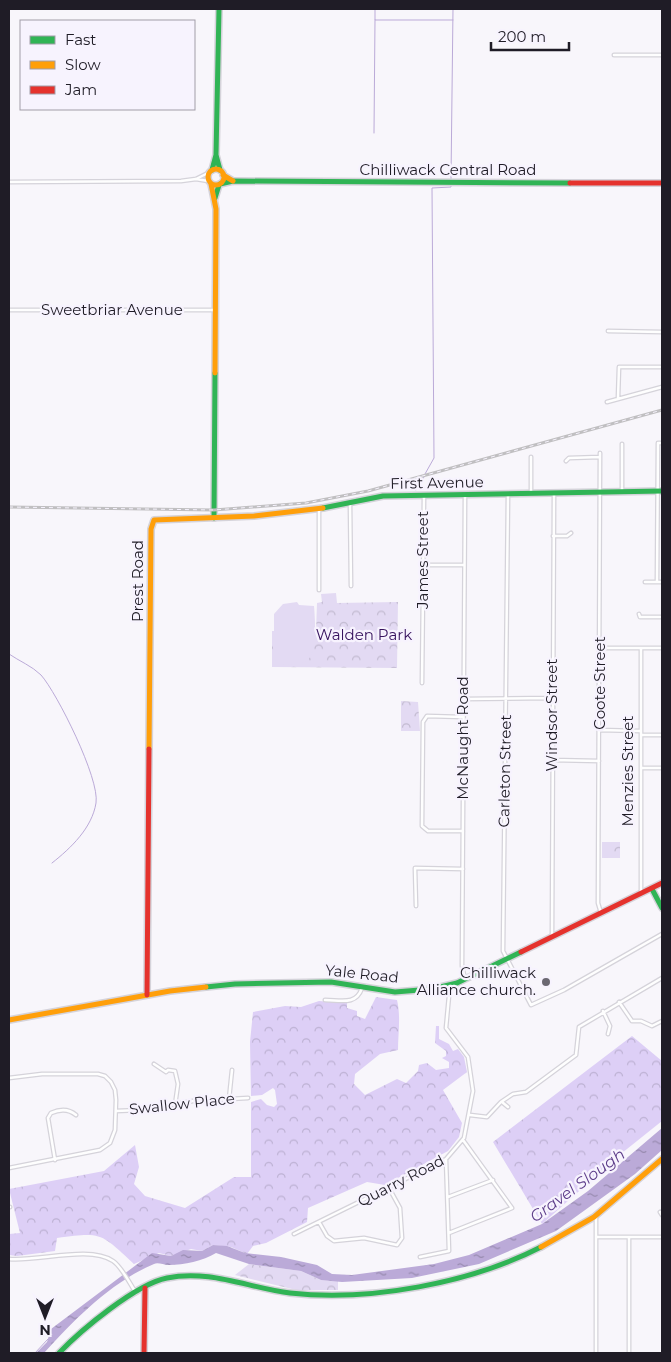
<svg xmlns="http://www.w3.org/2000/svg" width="671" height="1362" viewBox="0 0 671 1362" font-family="Montserrat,sans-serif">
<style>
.forest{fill:url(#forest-crowns)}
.park{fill:url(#park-crowns)}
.pitch{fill:#e3daf3}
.water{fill:url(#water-ripples)}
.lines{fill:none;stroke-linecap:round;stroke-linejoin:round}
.stream{stroke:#bbaad8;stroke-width:1}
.street-casing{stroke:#d5d3da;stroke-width:5}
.fast-casing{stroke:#d5d3da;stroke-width:8}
.slow-casing{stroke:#d5d3da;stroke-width:8}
.jam-casing{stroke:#d5d3da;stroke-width:8}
.street{stroke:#fefefe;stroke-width:2.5}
.fast{stroke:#30b455;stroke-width:5}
.slow{stroke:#ff9f0a;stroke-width:5}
.jam{stroke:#e5322d;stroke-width:5}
.rail-casing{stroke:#c0bfc1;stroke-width:3}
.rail{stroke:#f7f3fe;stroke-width:1;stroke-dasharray:4;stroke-linecap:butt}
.poi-dot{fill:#6b6871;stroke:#f7f3fe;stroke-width:2}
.labels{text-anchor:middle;stroke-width:4.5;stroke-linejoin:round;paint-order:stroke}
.street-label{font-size:15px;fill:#1f1c26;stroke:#f7f3fe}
.park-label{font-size:15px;fill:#36125d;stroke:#f7f3fe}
.poi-label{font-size:15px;fill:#1f1c26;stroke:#f7f3fe;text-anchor:end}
.water-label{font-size:16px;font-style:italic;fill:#5d3d8a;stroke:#f7f3fe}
</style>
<defs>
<pattern id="forest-crowns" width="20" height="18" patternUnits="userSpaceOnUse" patternTransform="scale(1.25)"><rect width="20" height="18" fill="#ddcff6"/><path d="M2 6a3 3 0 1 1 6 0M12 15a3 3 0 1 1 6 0" fill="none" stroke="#bdb1d3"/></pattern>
<pattern id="park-crowns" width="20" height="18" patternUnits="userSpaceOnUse" patternTransform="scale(1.25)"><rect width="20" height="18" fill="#e3daf3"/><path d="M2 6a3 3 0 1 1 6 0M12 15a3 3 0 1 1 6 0" fill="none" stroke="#c2bad0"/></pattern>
<pattern id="water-ripples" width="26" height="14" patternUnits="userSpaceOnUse" patternTransform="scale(1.25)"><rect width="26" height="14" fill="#bbaad8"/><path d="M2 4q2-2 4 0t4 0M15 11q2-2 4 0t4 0" fill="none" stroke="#978aaf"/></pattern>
</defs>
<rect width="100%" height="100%" fill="#f8f6fb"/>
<path class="forest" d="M376 997 397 1000C401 1016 398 1034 398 1050L380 1054 355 1074 354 1084 365 1095 397 1079 406 1083 418 1071 419 1065 427 1063 436 1070 449 1068V1062L442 1058 446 1056V1051L435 1043 436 1026H439V1039L449 1044 453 1051 458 1049 464 1057 467 1072 443 1090 462 1123 459 1137 448 1151 385 1185 367 1182 308 1208 307 1222 266 1243 253 1246 247 1254 231 1247 213 1245 202 1251 191 1249 171 1256 159 1253 134 1264C100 1233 103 1232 57 1238L55 1251 17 1256 9 1255V1234L20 1233 9 1189 104 1171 135 1145 139 1167 134 1184 145 1196 185 1208 234 1177H251V1102L261 1099 267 1105 274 1107 277 1104 275 1090 273 1088 262 1095 251 1096 250 1042 253 1012 285 1006 301 1007 319 1001 347 1003V1008L357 1011V1016L365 1019Z
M632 1036 662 1061V1121L622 1153 542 1224 493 1142Z"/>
<path class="park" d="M336 593 337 603 398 602 397 668 272 667V631H316L317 603 322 602 321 594Z
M401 701 418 702 420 731H401Z
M602 842H620V858H602Z
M249 1264 301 1271 321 1280 338 1281V1290H296L235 1275Z"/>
<path class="pitch" d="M297 602 299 605 314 606C315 618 318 657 305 662 298 665 285 664 277 664L274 658V614L283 604Z"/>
<path class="water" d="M662 1128V1150L635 1174 556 1231 479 1264 412 1278 342 1282 321 1280 301 1271 249 1264 216 1253C203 1261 184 1265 169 1265 163 1265 158 1262 154 1264 111 1282 74 1320 44 1353H36L47 1342 51 1329 152 1253 171 1256 183 1250 202 1251 213 1245 227 1246 245 1253 281 1257 317 1265 332 1274 352 1275 434 1264 469 1255 542 1224 588 1191Z"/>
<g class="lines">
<path class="stream" d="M375 9V20H453
M374 133 375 20
M451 179 453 9
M425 474 434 458 432 188 451 187V184
M416 490 424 477
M9 654C19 661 32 666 41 675 57 693 100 779 96 803 92 828 71 848 52 863
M35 1353 48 1339"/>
<defs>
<path id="street" d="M614 55H662
M196 179 208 181
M9 182 181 181 196 179 208 173
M9 310H215
M608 331 662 332
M618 398 619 367H662
M607 402 662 387
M622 444V492
M600 453 598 903 601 913
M566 461 569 458 600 457
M508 494 503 951 531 1005 564 990 662 934
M531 494V457
M350 503 351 586
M319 509V590
M553 536H567L571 533
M423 565H464
M645 582H662
M657 582 658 443H662
M639 614 640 617H662
M601 648H662
M641 649V893
M422 683 424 496
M464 699 552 698
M600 730 640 731
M641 735H662
M552 760 599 761
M641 768H662
M463 831H428L422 826 423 722 427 716 463 717
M416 906 415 868 463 869
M552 937 554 494
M465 979 462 966 465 496
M325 1000C340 1000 356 1006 362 988
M619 1002 632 1021H641L652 1026 662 1021
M603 1011 610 1026 608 1034
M154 1064 166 1072 168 1070 175 1071 178 1084 175 1105
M9 1078 42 1074H98L105 1076 111 1082 115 1090 116 1100 115 1130 110 1143 100 1150 9 1168
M229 1099 232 1070
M502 1102 508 1107
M116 1111 140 1110 193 1101 248 1098
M470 1115 487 1117 501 1102 513 1094 526 1092 576 1055 579 1027 662 978
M55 1160 48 1118 51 1113C60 1109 69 1109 76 1115
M448 1197 493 1180
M9 1207H10
M660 1212 662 1215
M596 1214V1353
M319 1222 327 1236 334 1241 364 1238 397 1245 402 1238 400 1208 389 1188
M449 1233 512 1208 463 1140
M294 1234 446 1159 464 1138 473 1091 468 1057 446 1028 450 985
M596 1237H662
M420 1257 449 1251 446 1159
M9 1259C38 1262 89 1245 113 1261 122 1267 130 1284 136 1293
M629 1353V1237"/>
<path id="fast" d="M216 155 220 170
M212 170 216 155 219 9
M220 184 233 181 570 183
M215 198 219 185
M323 508 383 496 662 491
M214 518 215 373
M652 889 662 908
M206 987 235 984 331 982 395 992 432 989 457 983 521 952
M59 1353C81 1330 136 1284 167 1278 209 1269 249 1288 290 1293 369 1302 471 1283 541 1247"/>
<path id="slow" d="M208 177a8 8 0 1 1 16 0a8 8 0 1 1-16 0Z
M223 175 233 181
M211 184 216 209 215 373
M149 749 151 529 154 520 254 516 323 508
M9 1020 170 991 206 987
M541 1247 594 1217 662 1159"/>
<path id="jam" d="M570 183H662
M521 952 662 883
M147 995 149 749
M144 1353 145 1288"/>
</defs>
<use href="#street" class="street-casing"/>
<use href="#fast" class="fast-casing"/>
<use href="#slow" class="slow-casing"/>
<use href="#jam" class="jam-casing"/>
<use href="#street" class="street"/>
<use href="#fast" class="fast"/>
<use href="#slow" class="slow"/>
<use href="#jam" class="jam"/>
<defs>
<path id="rail" d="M9 507 214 510 306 503 368 491 662 410"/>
</defs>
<use href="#rail" class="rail-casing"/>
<use href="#rail" class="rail"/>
</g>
<circle class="poi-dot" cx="546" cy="982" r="5"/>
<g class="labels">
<g class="street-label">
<text x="448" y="175">Chilliwack Central Road</text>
<text x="112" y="315">Sweetbriar Avenue</text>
<text transform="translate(437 483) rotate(-1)" y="5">First Avenue</text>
<text transform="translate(423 560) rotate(-90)" y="5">James Street</text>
<text transform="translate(138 581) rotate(-90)" y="5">Prest Road</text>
<text transform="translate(600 683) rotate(-90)" y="5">Coote Street</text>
<text transform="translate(552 715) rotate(-90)" y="5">Windsor Street</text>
<text transform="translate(463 738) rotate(-90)" y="5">McNaught Road</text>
<text transform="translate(505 771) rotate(-89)" y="5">Carleton Street</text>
<text transform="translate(628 771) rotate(-90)" y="5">Menzies Street</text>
<text transform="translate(362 974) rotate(6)" y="5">Yale Road</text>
<text transform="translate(182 1104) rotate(-6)" y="5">Swallow Place</text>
<text transform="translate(401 1181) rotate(-27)" y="5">Quarry Road</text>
</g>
<g class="park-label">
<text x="364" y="640">Walden Park</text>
</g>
<g class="poi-label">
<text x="536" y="978">Chilliwack<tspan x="536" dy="17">Alliance church.</tspan></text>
</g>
<g class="water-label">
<text transform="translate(577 1185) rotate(-36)" y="6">Gravel Slough</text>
</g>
</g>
<rect width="671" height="1362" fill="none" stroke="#1f1c26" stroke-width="20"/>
<rect x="20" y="20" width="175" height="90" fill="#f7f3fe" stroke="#a19da8"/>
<rect x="30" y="36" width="25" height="8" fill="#30b455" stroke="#a19da8"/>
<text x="65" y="45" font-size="15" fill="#1f1c26">Fast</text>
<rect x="30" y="61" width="25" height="8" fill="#ff9f0a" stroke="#a19da8"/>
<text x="65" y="70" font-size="15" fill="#1f1c26">Slow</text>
<rect x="30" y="86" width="25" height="8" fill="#e5322d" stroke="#a19da8"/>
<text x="65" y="95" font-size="15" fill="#1f1c26">Jam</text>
<g transform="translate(45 1317) rotate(180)" stroke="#f7f3fe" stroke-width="4" paint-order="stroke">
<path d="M0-4L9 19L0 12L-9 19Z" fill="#1f1c26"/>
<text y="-8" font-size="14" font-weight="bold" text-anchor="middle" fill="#1f1c26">N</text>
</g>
<path d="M491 42v8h78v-8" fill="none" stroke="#1f1c26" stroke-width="2.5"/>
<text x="498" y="42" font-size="15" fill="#1f1c26" stroke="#f7f3fe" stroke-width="4" paint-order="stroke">200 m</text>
</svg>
